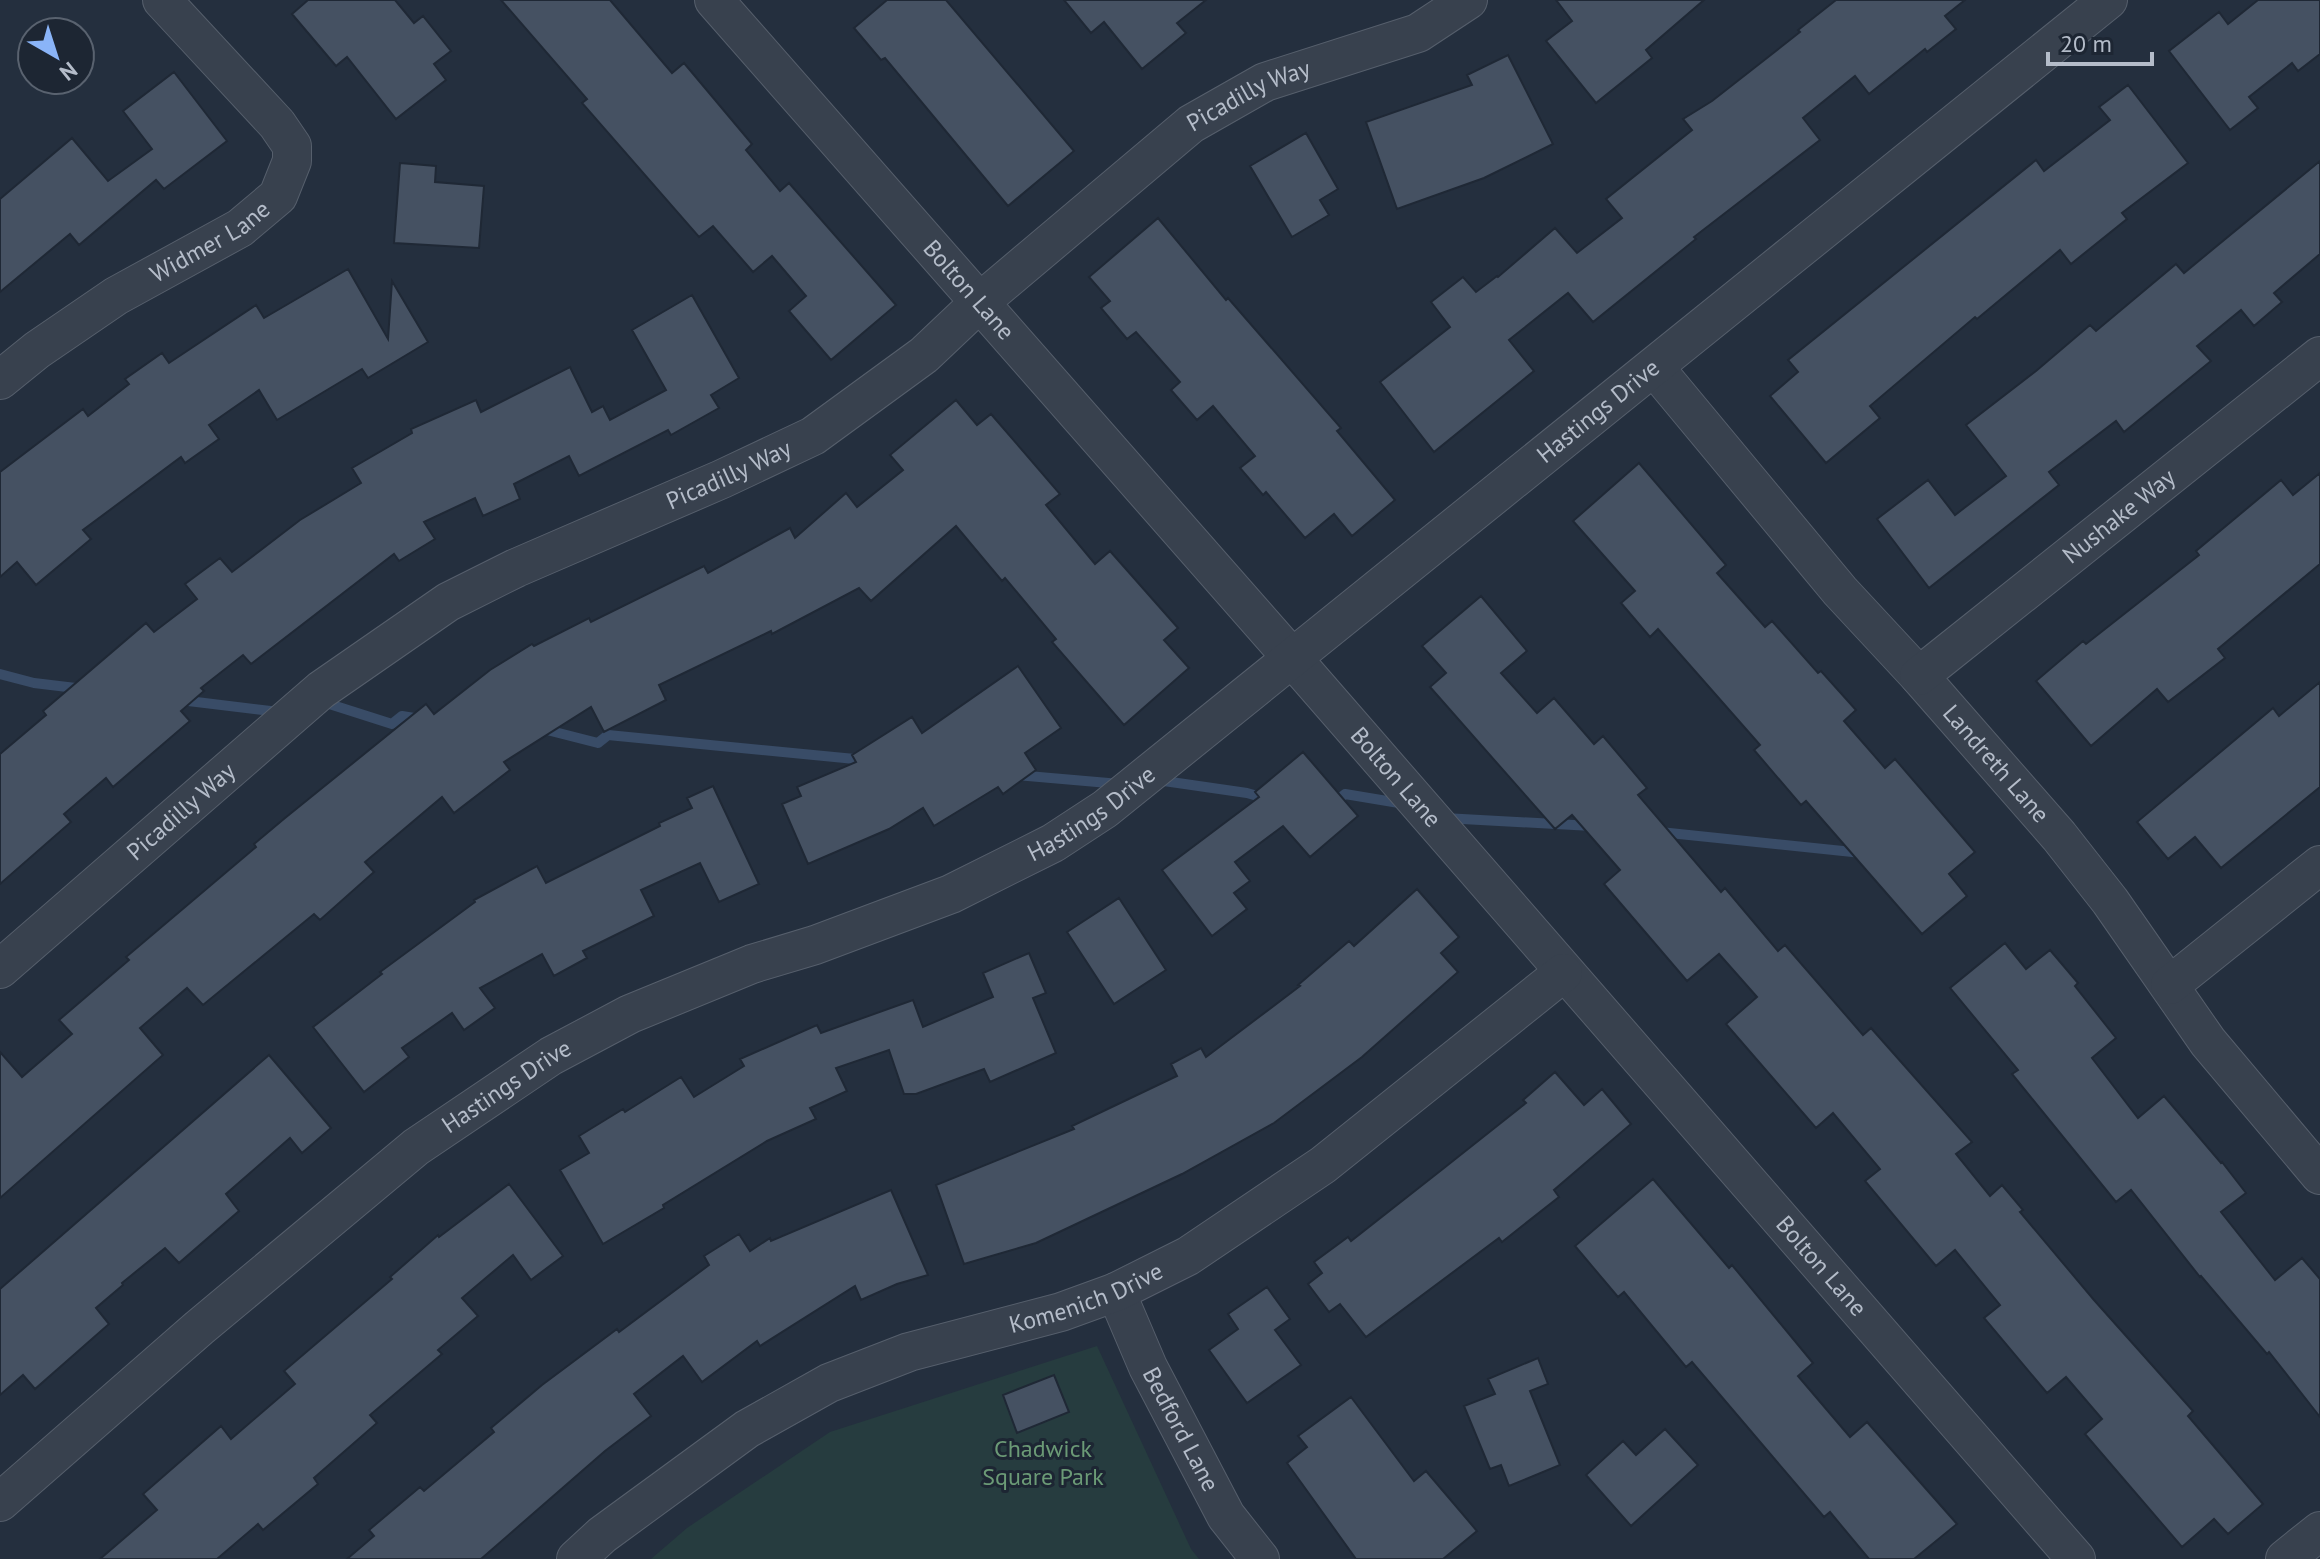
<svg xmlns="http://www.w3.org/2000/svg" width="2320" height="1559" viewBox="0 0 2320 1559" font-family="'PT Sans',sans-serif">
<style>
.green{fill:#263c3f}
.lines{fill:none;stroke-linecap:round;stroke-linejoin:round}
.stream{stroke:#394c67;stroke-width:10}
.building{fill:#455162;stroke:#1f2835;stroke-width:2}
.minor-casing{stroke:#565f6c;stroke-width:40}
.minor{stroke:#38414e;stroke-width:38}
.labels{text-anchor:middle;stroke-width:6;stroke-linejoin:round;paint-order:stroke}
.street-label{font-size:24px;fill:#b4bcc9;stroke:#1d2633}
.park-label{font-size:24px;fill:#6b9a76;stroke:#1d2633}
</style>
<rect width="100%" height="100%" fill="#242f3e"/>
<path class="green" d="M1097 1346 1191 1549 1199 1559H651L687 1528 830 1432Z"/>
<g class="lines">
<path class="stream" d="M0 674 34 683 84 689
M180 700 279 712
M323 702 392 724 402 716 420 719
M543 729 598 743 608 735 865 760
M1016 775 1120 784
M1157 780 1247 793 1271 800
M1333 804 1345 794 1405 804
M1444 818 1592 826
M1660 832 1862 853"/>
</g>
<path class="building" d="M308 0H395L414 23 423 16 451 51 434 64 446 80 396 119 347 57 336 66 292 14Z
M501 0H610L672 73 684 63 752 144 746 150 780 191 789 183 896 305 831 360 789 311 806 296 772 256 753 272 713 226 699 237 582 103 587 99Z
M887 0H946L1074 151 1008 206 885 58 881 60 854 28Z
M1064 0H1206L1177 23 1186 33 1142 69 1104 22 1091 33Z
M1556 0H1704L1646 50 1652 58 1596 103 1546 41 1572 21Z
M1836 0H1965L1945 16 1956 29 1927 52 1925 49 1869 94 1855 76 1803 118 1820 140 1694 237 1696 239 1593 322 1568 293 1509 340 1534 371 1434 452 1380 382 1450 327 1431 302 1463 277 1476 292 1497 276 1498 277 1555 228 1577 253 1622 218 1606 199 1692 130 1683 119 1712 101 1800 32 1798 30Z
M2258 0H2320V54L2298 71 2292 63 2249 97 2258 108 2230 130 2169 51 2219 12 2228 24Z
M1508 55 1553 144 1484 178 1397 209 1366 122 1472 85 1467 75Z
M174 72 227 141 164 189 156 180 79 245 70 234 0 292V199L72 138 108 181 152 149 123 111Z
M2128 85 2188 163 2122 213 2127 219 2071 264 2060 250 1977 319 1975 317 1870 406 1880 418 1826 463 1770 396 1798 372 1788 360 2036 160 2044 171 2110 120 2099 107Z
M1306 133 1338 189 1320 200 1329 215 1292 237 1250 166Z
M2320 161V254L2274 293 2282 302 2254 326 2241 310 2197 346 2211 361 2124 432 2116 421 2049 472 2059 485 1929 588 1877 519 1928 480 1955 515 2006 476 1966 425 2036 371 2090 325 2096 331 2176 264 2184 273Z
M400 163 436 166 435 182 484 186 479 248 394 243Z
M1158 218 1226 300 1228 298 1341 428 1337 431 1395 500 1352 536 1334 514 1305 538 1266 492 1263 495 1240 468 1255 456 1213 406 1197 420 1171 390 1180 382 1136 332 1127 339 1101 308 1110 301 1089 277Z
M348 269 388 339 392 281 428 342 368 378 362 369 277 420 259 390 209 425 219 439 185 463 181 457 83 530 91 539 36 585 17 562 0 577V472L83 409 88 416 129 384 125 379 162 353 169 363 256 305 264 318Z
M692 295 739 378 711 395 719 408 671 435 668 430 579 476 569 456 514 484 520 499 483 516 475 498 424 522 435 539 399 561 394 554 251 664 243 655 201 688 204 691 181 711 190 721 113 787 106 778 64 814 71 822 0 884V754L46 715 43 711 146 623 154 632 197 599 185 584 220 558 232 572 300 520 361 483 352 468 412 433 411 429 476 400 481 412 570 367 592 412 603 406 610 420 666 390 632 330Z
M956 400 977 425 991 414 1060 494 1046 505 1095 564 1110 551 1178 628 1164 640 1189 668 1124 725 1052 642 1056 639 1005 578 1002 581 956 526 871 601 859 588 772 634 771 631 659 685 666 700 604 732 591 707 504 762 510 770 454 813 442 797 365 862 374 872 320 920 314 914 203 1005 187 988 140 1028 163 1055 0 1198V1052L22 1077 72 1034 59 1020 129 960 126 957 256 847 254 844 285 818 426 704 434 714 490 670 532 644 534 646 589 618 591 622 704 566 708 573 790 528 795 538 846 493 857 507 903 470 890 455Z
M1639 463 1726 565 1717 573 1765 627 1772 621 1818 673 1821 671 1856 710 1844 721 1885 768 1895 759 1975 852 1949 874 1967 896 1922 934 1806 801 1801 805 1754 750 1760 745 1658 629 1650 637 1621 603 1635 591 1573 521Z
M2320 473V564L2218 649 2225 658 2168 702 2157 689 2091 746 2036 681 2083 641 2086 644 2199 555 2196 551 2281 480 2293 495Z
M1481 596 1527 651 1501 673 1537 713 1554 698 1594 744 1603 736 1647 788 1638 795 1721 892 1725 888 1778 951 1785 945 1863 1035 1871 1028 1972 1142 1956 1154 1990 1196 2002 1185 2023 1210 2020 1212 2094 1300 2193 1411 2188 1416 2263 1504 2228 1534 2214 1519 2182 1547 2085 1434 2102 1419 2066 1377 2047 1393 1984 1318 2000 1305 1955 1250 1936 1266 1865 1181 1880 1169 1833 1113 1816 1128 1726 1024 1757 997 1719 954 1687 981 1604 884 1620 870 1572 815 1555 829 1430 687 1446 673 1422 646Z
M1018 666 1061 728 1025 753 1036 770 1003 794 998 787 934 826 923 808 889 829 808 864 782 804 801 796 797 787 856 762 852 755 912 717 922 733Z
M2320 682V787L2221 868 2195 837 2168 859 2137 822 2273 708 2279 716Z
M1303 752 1358 816 1310 857 1283 826 1235 862 1250 881 1234 893 1247 909 1212 936 1162 870 1259 797 1255 792Z
M713 786 759 884 719 902 700 863 641 890 654 916 583 951 587 958 554 976 542 954 480 988 495 1008 464 1030 452 1013 402 1048 409 1057 364 1092 313 1027 382 974 380 972 475 902 474 900 537 866 546 883 660 826 659 823 692 808 687 798Z
M1417 889 1459 937 1441 953 1458 972 1362 1057 1274 1123 1182 1174 1036 1243 964 1264 936 1185 1074 1129 1072 1126 1177 1076 1171 1064 1201 1048 1206 1057 1300 986 1298 985 1349 941 1354 946Z
M1119 898 1166 970 1114 1004 1067 932Z
M2005 943 2026 969 2050 950 2078 983 2075 986 2116 1038 2092 1058 2138 1118 2164 1096 2221 1163 2222 1162 2246 1193 2221 1212 2275 1280 2302 1258 2320 1279V1417L2269 1352 2267 1354 2201 1276 2200 1277 2131 1190 2116 1202 2012 1074 2018 1070 1950 988Z
M1029 953 1046 993 1033 998 1056 1053 990 1082 984 1069 916 1094H904L889 1050 836 1068 847 1091 810 1108 816 1119 767 1141 663 1205 664 1208 603 1244 560 1170 589 1153 579 1136 623 1109 625 1112 681 1077 694 1097 744 1066 740 1059 817 1025 821 1033 913 1000 923 1027 993 997 983 973Z
M269 1055 331 1128 302 1153 290 1138 226 1194 239 1211 179 1263 165 1248 122 1283 123 1285 96 1308 109 1324 35 1389 23 1375 0 1395V1289Z
M1555 1072 1584 1105 1602 1089 1631 1124 1554 1190 1559 1197 1502 1242 1499 1238 1366 1337 1340 1304 1329 1312 1308 1284 1322 1273 1314 1262 1348 1237 1351 1241 1444 1168 1526 1103 1523 1100Z
M1653 1179 1729 1268 1732 1265 1813 1363 1798 1376 1850 1437 1867 1422 1957 1524 1914 1559H1869L1830 1512 1824 1517 1692 1362 1686 1367 1624 1292 1618 1297 1575 1246Z
M509 1184 563 1256 531 1280 513 1255 462 1298 478 1316 438 1350 442 1354 370 1415 377 1423 314 1478 318 1484 263 1530 258 1524 217 1559H100L157 1510 143 1494 221 1426 231 1439 295 1384 284 1371 392 1279 390 1277 438 1235 439 1237Z
M891 1190 928 1275 897 1284 861 1300 855 1286 760 1346 757 1341 702 1382 683 1356 634 1394 651 1416 605 1451 481 1559H347L374 1536 369 1530 420 1487 424 1491 494 1432 491 1428 542 1385 617 1329 619 1332 709 1265 704 1256 739 1234 750 1251 770 1238 771 1241Z
M1267 1287 1290 1319 1275 1330 1301 1365 1247 1403 1209 1350 1238 1329 1228 1314Z
M1538 1358 1548 1384 1530 1391 1560 1465 1509 1486 1501 1465 1490 1469 1464 1406 1495 1394 1488 1379Z
M1054 1375 1069 1412 1017 1433 1003 1395Z
M1351 1397 1414 1481 1426 1471 1477 1531 1443 1559H1356L1287 1463 1307 1447 1298 1436Z
M1665 1429 1698 1465 1631 1526 1586 1475 1623 1441 1636 1455Z"/>
<g class="lines">
<defs>
<g id="minor">
<path id="s1" d="M714 0 1293 659 2076 1559"/>
<path id="s2" d="M1654 367 1840 591 1919 676 2059 836 2110 901 2208 1042 2320 1175"/>
<path id="s3" d="M0 380 37 350 116 296 240 228 278 196 292 161V146L277 124 162 0"/>
<path id="s4" d="M1919 676 2320 356"/>
<path id="s5" d="M0 969 321 690 448 602 516 568 722 479 813 436 924 355 980 302 1191 124 1265 82 1418 33 1468 0"/>
<path d="M2170 985 2320 865"/>
<path id="s6" d="M1116 1292 1148 1367 1226 1516 1260 1559"/>
<path id="s7" d="M0 1502 199 1328 416 1147 551 1056 630 1014 752 964 815 945 951 894 1053 843 1105 809 2108 0"/>
<path id="s8" d="M576 1559 602 1535 747 1429 829 1383 909 1352 1061 1312 1116 1292 1188 1256 1323 1165 1563 973"/>
<path d="M2285 1559 2320 1531"/>
</g>
</defs>
<use href="#minor" class="minor-casing"/>
<use href="#minor" class="minor"/>
</g>
<g class="labels">
<g class="street-label">
<text dy="8" stroke="none"><textPath href="#s5" startOffset="1536">Picadilly Way</textPath></text>
<text dy="8" stroke="none"><textPath href="#s3" startOffset="252">Widmer Lane</textPath></text>
<text dy="8" stroke="none"><textPath href="#s1" startOffset="386">Bolton Lane</textPath></text>
<text dy="8" stroke="none"><textPath href="#s7" startOffset="1952">Hastings Drive</textPath></text>
<text dy="8" stroke="none"><textPath href="#s5" startOffset="888">Picadilly Way</textPath></text>
<text dy="8" stroke="none"><textPath href="#s4" startOffset="256">Nushake Way</textPath></text>
<text dy="8" stroke="none"><textPath href="#s2" startOffset="524">Landreth Lane</textPath></text>
<text dy="8" stroke="none"><textPath href="#s1" startOffset="1034">Bolton Lane</textPath></text>
<text dy="8" stroke="none"><textPath href="#s5" startOffset="240">Picadilly Way</textPath></text>
<text dy="8" stroke="none"><textPath href="#s7" startOffset="1304">Hastings Drive</textPath></text>
<text dy="8" stroke="none"><textPath href="#s7" startOffset="656">Hastings Drive</textPath></text>
<text dy="8" stroke="none"><textPath href="#s1" startOffset="1682">Bolton Lane</textPath></text>
<text dy="8" stroke="none"><textPath href="#s8" startOffset="580">Komenich Drive</textPath></text>
<text dy="8" stroke="none"><textPath href="#s6" startOffset="152">Bedford Lane</textPath></text>
</g>
<g class="park-label">
<text x="1043" y="1457">Chadwick<tspan x="1043" dy="28">Square Park</tspan></text>
</g>
</g>
<g transform="translate(56 56) rotate(141)"><circle r="38" fill="#1d2633" stroke="#59626f" stroke-width="2"/>
<path d="M0-6L14 30L0 20L-14 30Z" fill="#8ab4f8"/>
<text y="-12" font-size="22" font-weight="bold" text-anchor="middle" fill="#b4bcc9">N</text>
</g>
<path d="M2048 52v12h104v-12" fill="none" stroke="#b4bcc9" stroke-width="4"/>
<text x="2060" y="52" font-size="24" fill="#b4bcc9" stroke="#1d2633" stroke-width="6" paint-order="stroke">20 m</text>
</svg>
